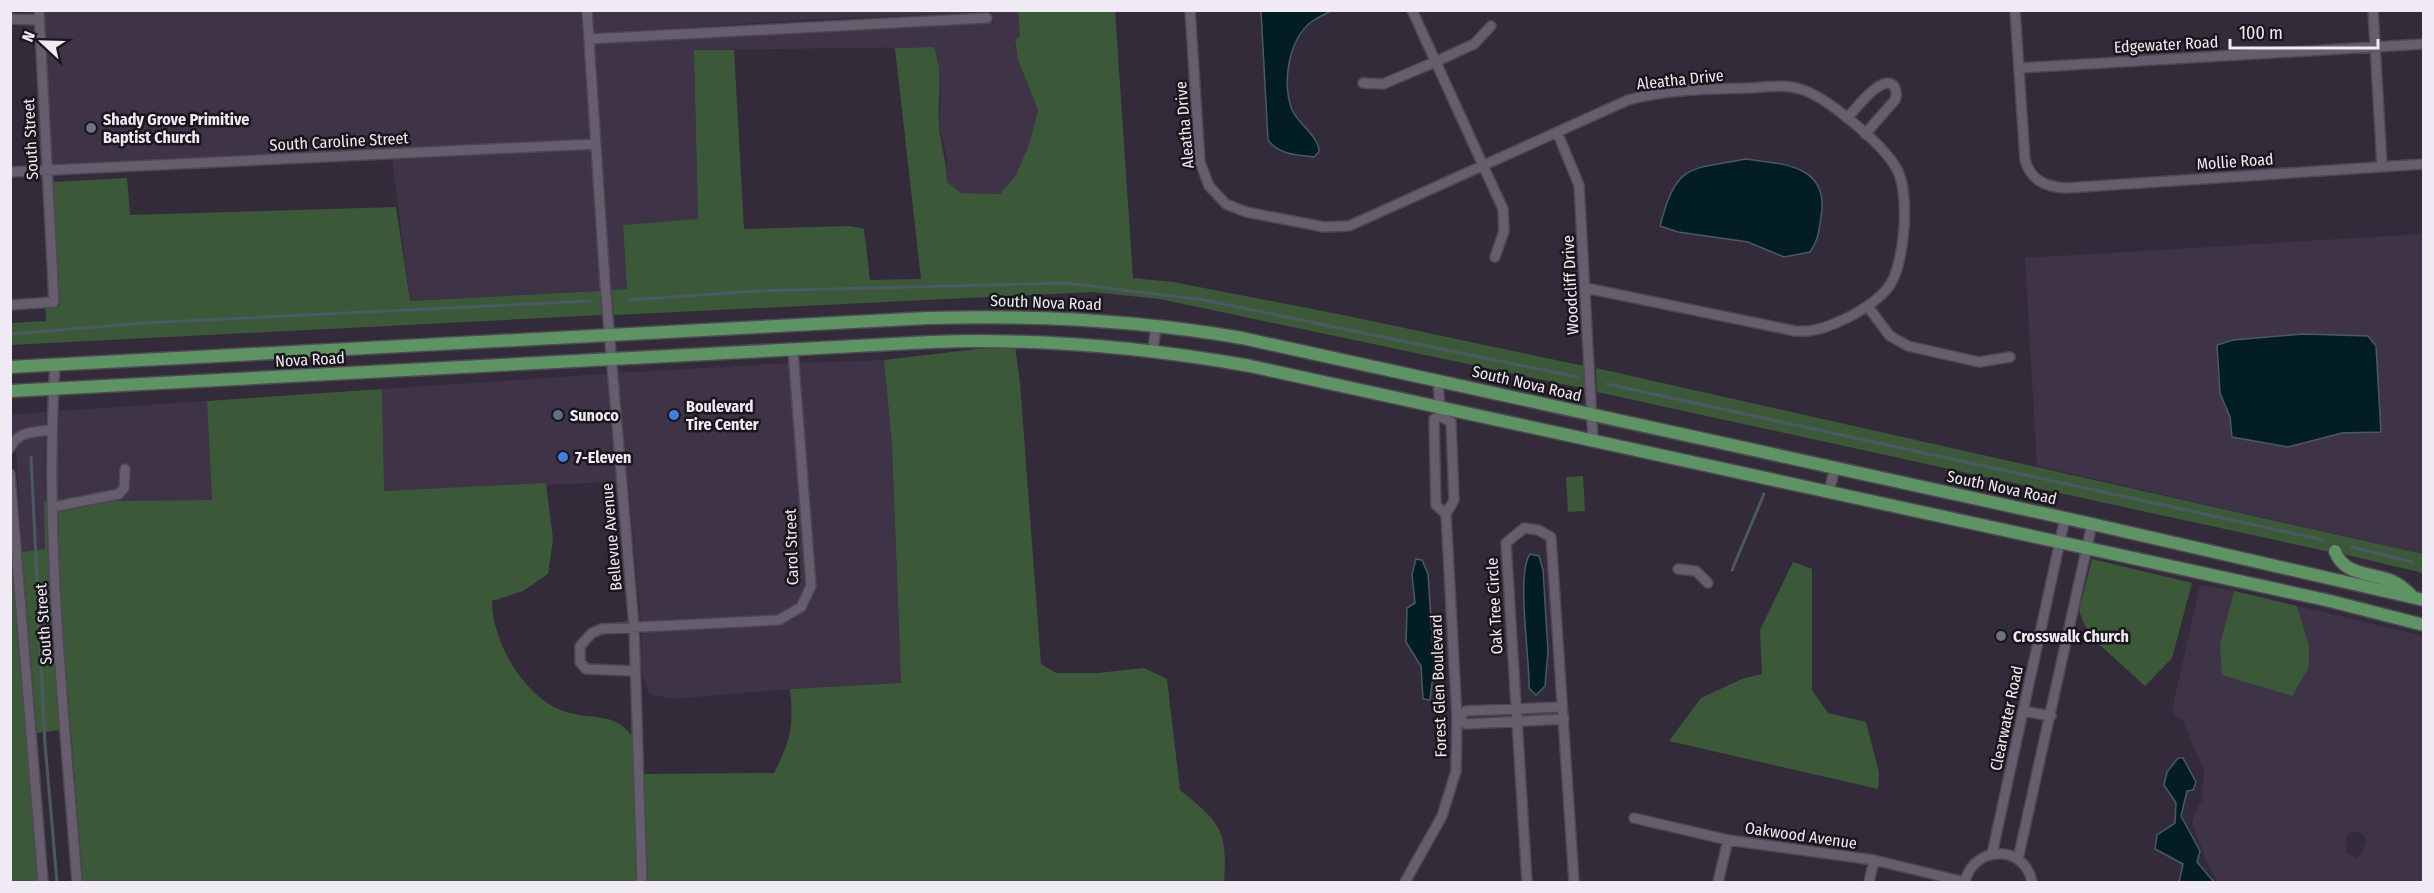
<svg xmlns="http://www.w3.org/2000/svg" width="2434" height="893" viewBox="0 0 2434 893" font-family="'Fira Sans Condensed',sans-serif">
<style>
.built{fill:#3f3347;fill-rule:evenodd}
.green{fill:#3b5938}
.water{fill:#031d24;stroke:#4a5a62;stroke-width:1.5}
.lines{fill:none;stroke-linecap:round;stroke-linejoin:round}
.stream{stroke:#4a5a62;stroke-width:3}
.minor-casing{stroke:#4e4754;stroke-width:12}
.major-casing{stroke:#4e4754;stroke-width:15}
.minor{stroke:#665d6d;stroke-width:9}
.major{stroke:#5e9463;stroke-width:12}
.worship-dot{fill:#6b7280;stroke:#19161c;stroke-width:2}
.service-dot{fill:#5c6f8a;stroke:#19161c;stroke-width:2}
.shop-dot{fill:#3f7fe0;stroke:#19161c;stroke-width:2}
.labels{text-anchor:middle;stroke-width:5;stroke-linejoin:round;paint-order:stroke}
.street-label{font-size:16px;fill:#efeaf4;stroke:#19161c}
.poi-label{font-size:16px;font-weight:bold;fill:#efeaf4;stroke:#19161c;text-anchor:start}
</style>
<rect width="100%" height="100%" fill="#342b3a"/>
<path class="built" d="M44 11H581L590 139 52 166Z
M592 11H1018L1020 37 1015 39 1018 60 1038 110 1030 142 1016 175 1000 194 961 193 947 182V158L939 126 941 91 938 58 934 47 694 50 698 219 623 225 627 289 611 290 595 43 994 22 992 12 803 20 594 33Z
M591 149 600 291 410 301 392 159Z
M2423 234V554L2037 466 2025 258ZM2303 334 2368 336 2376 346 2378 384 2354 432 2331 436 2229 421 2230 417 2220 393 2217 345Z
M884 360 892 444 901 683 790 689 673 699 650 694 641 672 642 632 780 625 794 619 806 609 816 586 800 363Z
M789 363 805 585 796 604 777 615 641 621 618 373Z
M607 374 616 482 383 491 382 389Z
M207 401 212 500 113 501 124 498 130 488V465L119 464V486L116 490 58 501 57 411Z
M46 412 45 425 24 428 11 435V415Z
M45 436V549L22 552 16 450 19 443 27 438Z
M2200 585 2234 591 2220 644 2309 646 2297 606 2423 636V882H2218L2211 872 2192 823 2195 812 2202 801 2204 771 2182 719 2177 717 2172 710ZM2351 831 2362 834 2366 840 2362 853 2356 858 2346 852 2347 835Z"/>
<path class="green" d="M1018 11H1115L1133 278 1173 282 1343 315 1584 366 1586 389 1160 299 1092 292 614 315 611 290 627 289 623 225 698 219 694 50H734L744 229 850 226 864 229 870 280 921 279 895 48 934 47C944 74 937 100 939 127 941 146 947 163 947 182L961 193 1000 194 1016 175 1030 142 1038 110 1018 60 1015 39 1020 37Z
M127 178 130 215 396 207 410 301 600 291 602 315 11 345V323L46 321 45 308 60 306 53 182Z
M1002 346H1015L1020 383 1041 664 1056 673H1097L1144 668 1167 679 1180 790C1220 822 1228 831 1224 882H648L644 774 774 773C791 739 794 727 790 689L901 683 892 444 884 360Z
M1596 368 2423 554V573L2343 554 2339 545 2329 547 2330 552 1597 392Z
M382 389 384 491 546 483 553 539 548 574 523 591 492 601C492 643 526 702 570 713 595 720 614 712 632 736L637 882H83L61 607 58 512 113 501 212 500 207 401Z
M1583 476 1585 511 1568 512 1566 477Z
M44 501H47L50 606 60 730 37 733 22 552 45 549Z
M10 528 43 882H11Z
M2092 559 2192 583 2172 658 2145 686 2089 635 2079 611Z
M1793 562 1812 569V690L1828 713 1866 722 1879 773 1878 789 1669 741 1701 698 1742 679 1762 674 1760 630Z
M2234 591 2297 606 2309 646V667L2292 696 2222 675 2220 644Z"/>
<path class="water" d="M1261 11H1331C1325 14 1317 18 1311 22 1288 41 1282 83 1292 110 1299 125 1319 136 1319 152L1314 157C1297 155 1279 155 1268 140Z
M1746 159C1784 164 1830 165 1821 217 1819 231 1818 241 1810 252L1784 257 1748 242 1678 232 1660 226C1677 162 1689 170 1746 159Z
M2303 334 2368 336 2376 346 2381 432 2342 433 2288 447 2232 437 2230 417 2220 393 2217 345 2233 340Z
M1530 554 1539 556 1543 570 1548 651 1545 686 1536 695 1529 688C1530 659 1516 573 1530 554Z
M1416 559 1422 560 1428 574 1434 666 1430 700 1423 699 1421 666 1406 642 1407 608 1415 603 1412 574Z
M2178 758H2183L2196 782 2193 790 2187 791 2181 816 2200 851 2197 862 2214 882H2179L2183 864 2155 849 2157 835 2175 823 2176 803 2164 785 2167 772Z"/>
<g class="lines">
<path class="stream" d="M628 300 757 291 1065 283 1204 300 1577 377
M10 334 144 323 590 301
M1607 384 2324 540
M31 457 45 744 57 882
M2351 547 2413 562
M1732 570 1764 494"/>
<defs>
<path id="minor" d="M587 10 605 283 634 627 642 882
M1190 10 1200 162 1209 186 1226 204 1246 212 1324 227 1349 226 1628 100C1667 89 1710 89 1750 88 1767 87 1785 84 1800 89 1826 96 1881 143 1895 166 1911 189 1905 262 1890 285 1880 299 1865 308 1851 316 1832 325 1816 333 1795 331L1586 288
M1412 10 1503 209 1504 231 1495 257
M2015 10 2025 160C2031 180 2045 187 2066 188L2424 164
M2373 10 2382 166
M10 19 39 20
M589 39 987 18
M2019 68 2424 44
M1363 83 1383 84 1435 62 1474 44 1491 26
M1847 118C1855 110 1882 73 1894 86 1897 91 1897 95 1895 100L1865 134
M1557 132 1579 185 1593 440
M10 172 596 144
M10 305 54 302 39 10
M1868 307 1890 336 1908 346 1979 362 2010 357
M1153 350 1156 326
M55 364C44 537 64 710 77 882
M1438 380 1440 413
M1440 416 1451 422 1454 500 1446 514 1436 505 1434 419Z
M10 448C18 431 34 432 50 430
M10 474 43 882
M1829 491 1835 468
M53 507 119 494 124 488 125 469
M1678 569 1696 571 1708 583
M635 671 586 669 580 662V646L592 633 601 629 779 620 801 607 811 586 793 350
M1562 707 1466 711 1457 718 1466 724 1564 719
M2023 711 2051 716
M1634 818 1728 840 1874 860 1965 882
M1992 854 2065 518
M2018 859 2092 524
M1405 882 1442 816 1456 771 1457 718 1446 514
M1527 882 1506 543 1524 528 1538 530 1551 537 1574 882
M1718 882 1728 840
M1869 882 1874 860
M1965 882C1973 845 2025 844 2032 882"/>
<path id="major" d="M10 367 928 318C1033 315 1138 320 1242 338L2092 524 2424 600
M10 391 931 342C1039 338 1143 347 1250 366L2326 600 2424 625
M2335 551C2344 576 2370 572 2392 581 2399 584 2405 589 2411 595"/>
</defs>
<use href="#minor" class="minor-casing"/>
<use href="#major" class="major-casing"/>
<use href="#minor" class="minor"/>
<use href="#major" class="major"/>
</g>
<g class="worship-dot">
<circle cx="91" cy="128" r="6"/>
<circle cx="2001" cy="636" r="6"/>
</g>
<circle class="service-dot" cx="558" cy="415" r="6"/>
<g class="shop-dot">
<circle cx="674" cy="415" r="6"/>
<circle cx="563" cy="457" r="6"/>
</g>
<g class="labels">
<g class="street-label">
<text transform="translate(2166 44) rotate(-3)" y="6">Edgewater Road</text>
<text transform="translate(1680 79) rotate(-6)" y="6">Aleatha Drive</text>
<text transform="translate(1184 125) rotate(-95)" y="6">Aleatha Drive</text>
<text transform="translate(30 139) rotate(-93)" y="6">South Street</text>
<text transform="translate(339 141) rotate(-3)" y="6">South Caroline Street</text>
<text transform="translate(2235 161) rotate(-4)" y="6">Mollie Road</text>
<text transform="translate(1570 285) rotate(-93)" y="6">Woodcliff Drive</text>
<text transform="translate(1046 302) rotate(2)" y="6">South Nova Road</text>
<text transform="translate(310 359) rotate(-3)" y="6">Nova Road</text>
<text transform="translate(1527 383) rotate(13)" y="6">South Nova Road</text>
<text transform="translate(2002 487) rotate(12)" y="6">South Nova Road</text>
<text transform="translate(611 537) rotate(-95)" y="6">Bellevue Avenue</text>
<text transform="translate(791 547) rotate(-92)" y="6">Carol Street</text>
<text transform="translate(1494 606) rotate(-93)" y="6">Oak Tree Circle</text>
<text transform="translate(43 624) rotate(-94)" y="6">South Street</text>
<text transform="translate(1438 686) rotate(-92)" y="6">Forest Glen Boulevard</text>
<text transform="translate(2006 718) rotate(-78)" y="6">Clearwater Road</text>
<text transform="translate(1801 835) rotate(8)" y="6">Oakwood Avenue</text>
</g>
<g class="poi-label">
<text x="103" y="125">Shady Grove Primitive<tspan x="103" dy="18">Baptist Church</tspan></text>
<text x="686" y="412">Boulevard<tspan x="686" dy="18">Tire Center</tspan></text>
<text x="570" y="421">Sunoco</text>
<text x="575" y="463">7-Eleven</text>
<text x="2013" y="642">Crosswalk Church</text>
</g>
</g>
<rect width="2434" height="893" fill="none" stroke="#efeaf4" stroke-width="24"/>
<g transform="translate(42 42) rotate(292)" stroke="#19161c" stroke-width="4.5" paint-order="stroke">
<path d="M0-4.5L10 22L0 15L-10 22Z" fill="#efeaf4"/>
<text y="-9" font-size="16" font-weight="bold" text-anchor="middle" fill="#efeaf4">N</text>
</g>
<path d="M2230 39v9h148v-9" fill="none" stroke="#efeaf4" stroke-width="3"/>
<text x="2239" y="39" font-size="18" fill="#efeaf4" stroke="#19161c" stroke-width="4.5" paint-order="stroke">100 m</text>
</svg>
